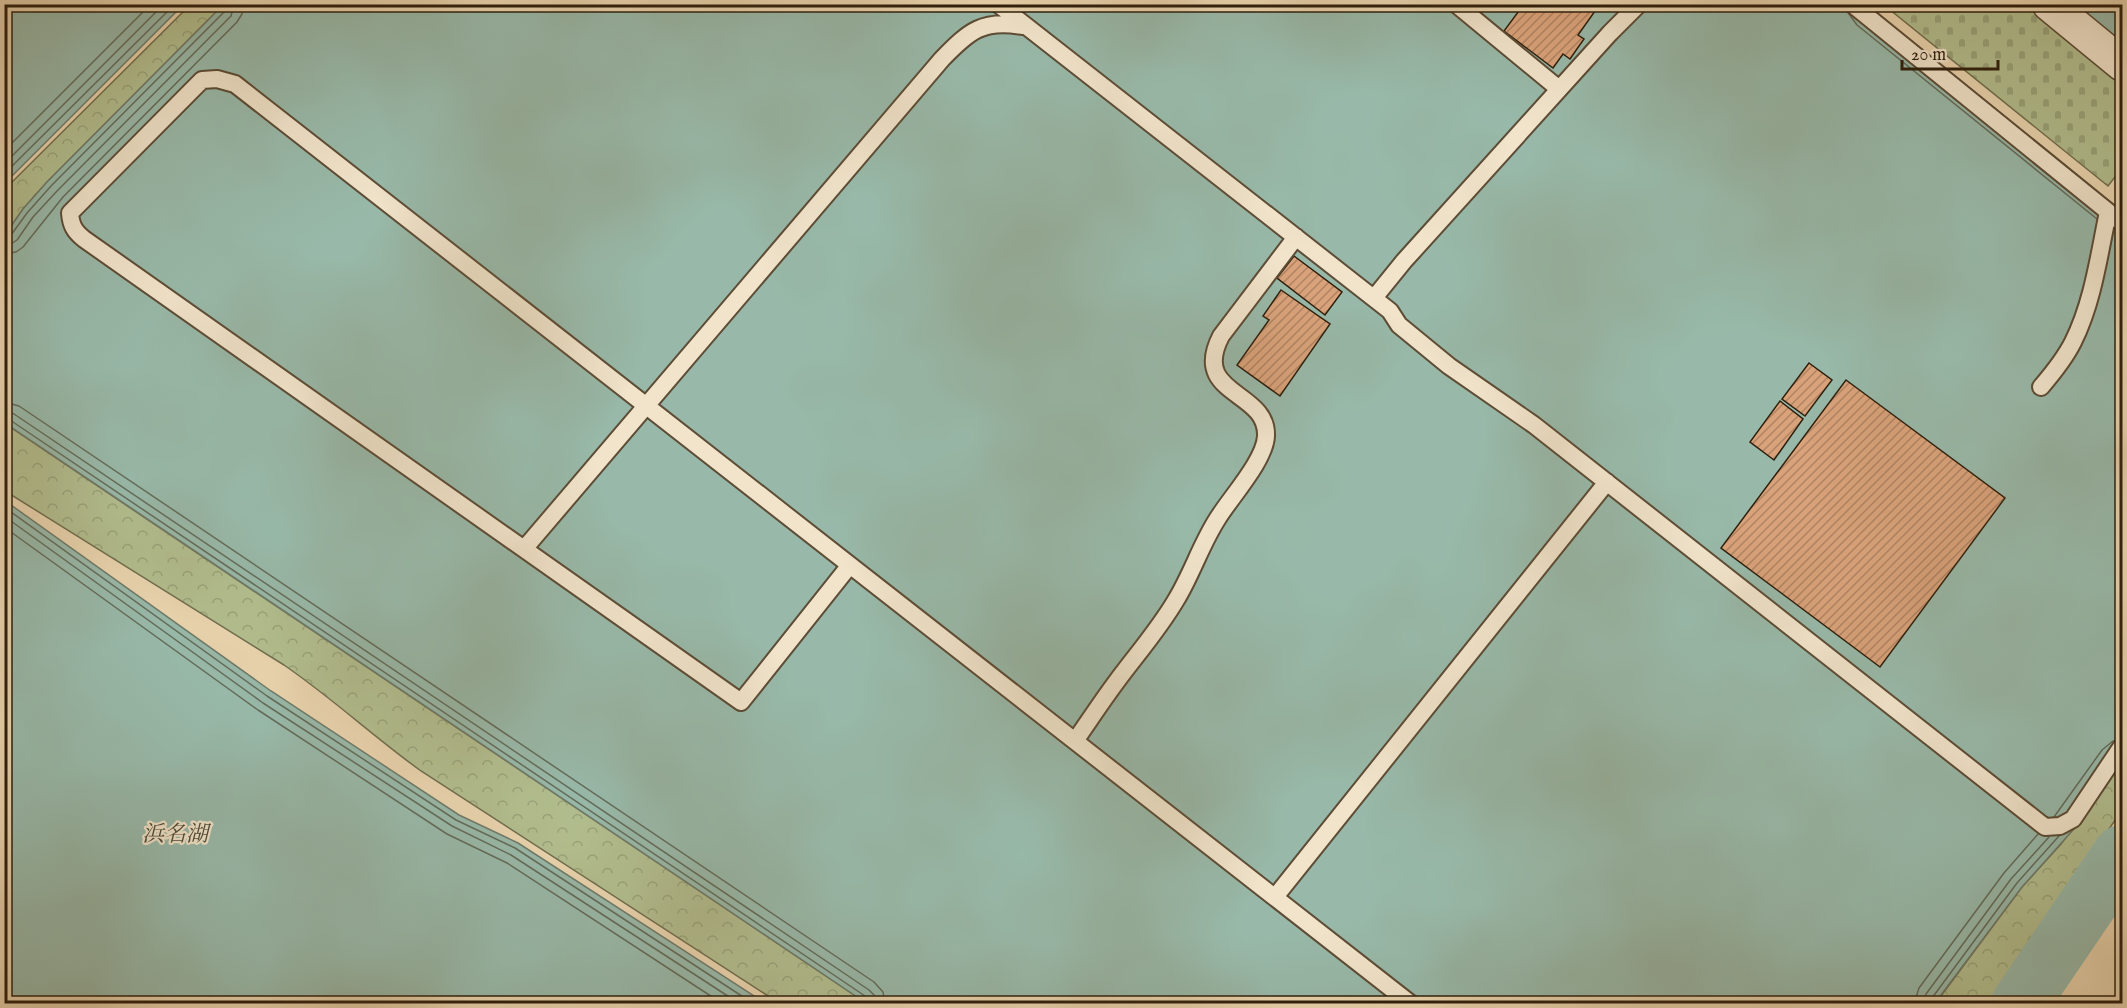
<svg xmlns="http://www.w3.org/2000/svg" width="2127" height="1008" viewBox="0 0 2127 1008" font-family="'IM FELL English','Noto Serif JP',serif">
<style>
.forest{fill:url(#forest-crowns);stroke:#706e4e;stroke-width:1.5}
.cemetery{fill:url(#cemetery-stones);stroke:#706e4e;stroke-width:1.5}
.water{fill:#98b9a9;stroke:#6e7b6b;stroke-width:1.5}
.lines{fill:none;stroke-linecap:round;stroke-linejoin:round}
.shore{stroke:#636c5b;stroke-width:1.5}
.river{stroke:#98b9a9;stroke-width:58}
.building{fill:url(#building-hatch);stroke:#2e1f0d;stroke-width:1.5}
.lane-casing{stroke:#5d4c36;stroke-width:20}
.street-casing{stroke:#5d4c36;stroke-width:36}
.lane{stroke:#f1e4cb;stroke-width:16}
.street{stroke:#f1e4cb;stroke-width:33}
.labels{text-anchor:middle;stroke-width:4.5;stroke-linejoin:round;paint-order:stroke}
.water-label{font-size:22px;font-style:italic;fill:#4e4d3c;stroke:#f1e4cb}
</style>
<defs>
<pattern id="forest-crowns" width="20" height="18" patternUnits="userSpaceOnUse" patternTransform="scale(1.5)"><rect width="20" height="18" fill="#b2be8f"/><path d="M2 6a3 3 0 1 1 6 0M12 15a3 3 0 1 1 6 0" fill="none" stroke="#99a37a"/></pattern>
<pattern id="cemetery-stones" width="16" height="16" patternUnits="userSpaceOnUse" patternTransform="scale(1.5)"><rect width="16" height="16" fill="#b2be8f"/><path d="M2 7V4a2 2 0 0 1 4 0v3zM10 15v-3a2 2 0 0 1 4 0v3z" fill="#99a37a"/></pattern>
<pattern id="building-hatch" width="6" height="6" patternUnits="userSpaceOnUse" patternTransform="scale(1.5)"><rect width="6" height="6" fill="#d9a27a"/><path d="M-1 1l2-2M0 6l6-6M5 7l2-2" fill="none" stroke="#b08362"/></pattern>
</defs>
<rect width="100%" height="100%" fill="#ead5af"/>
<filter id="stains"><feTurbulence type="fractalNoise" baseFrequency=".00333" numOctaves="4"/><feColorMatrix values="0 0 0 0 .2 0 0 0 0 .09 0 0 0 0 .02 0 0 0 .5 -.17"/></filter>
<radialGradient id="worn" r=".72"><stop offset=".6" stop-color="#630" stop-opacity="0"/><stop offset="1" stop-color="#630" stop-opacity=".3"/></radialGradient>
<path class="forest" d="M190 5H223L47 182 23 209 5 235 4 190Z
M4 423 866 1003H779L421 771C374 737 332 698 284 665L5 491Z
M2122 759V810L1990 1003 1935 1004 2022 887 2061 844Z"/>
<path class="cemetery" d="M1884 5H2026L2122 82V168L2108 186Z"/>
<path class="water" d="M5 4H183V5L5 183Z
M223 5H1867L2122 211V759L2081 821 2022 887 1935 1003H866L5 423V235L23 209 47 182Z
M4 500 271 691 459 815 518 843 765 1003H5Z"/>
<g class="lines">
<path class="shore" d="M1849 14 1857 25 2097 219
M4 151 151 4
M4 164 164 4
M4 174 175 4
M4 237 11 235 27 213 51 186 225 11 227 4
M4 245 11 244 17 240 33 217 57 191 231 16 234 4
M4 254 16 252 23 247 63 197 237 22 242 14 243 4
M4 402 19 406 874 982 883 992 885 1004
M4 411 14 414 869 990 875 996 876 1004
M4 419 10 420 865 996 868 1004
M4 507 267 696 456 820 515 848 754 1004
M4 516 263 703 452 826 511 855 740 1004
M4 527 258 710 447 834 507 863 723 1004
M2054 817 2102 750 2113 741
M1914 1004 1919 988 2004 873 2038 834
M1923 1004 1926 994 2011 879 2049 837
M1931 1004 1932 998 2017 883 2059 836"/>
<path class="river" d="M2100 4 2122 23
M2020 1004 2122 854"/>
</g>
<path class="building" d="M1524 4H1600L1578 35 1584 39 1570 59 1563 54 1553 68 1504 31Z
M1294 256 1342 292 1325 315 1277 278Z
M1281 290 1330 324 1280 396 1237 365 1269 320 1263 316Z
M1809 363 1832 380 1805 416 1782 399Z
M1846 380 2005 498 1880 667 1721 548Z
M1780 401 1803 419 1774 460 1750 442Z"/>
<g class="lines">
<defs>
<path id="lane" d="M998 4 1390 311 1399 325 1449 366 1534 425 2045 827 2060 826 2073 819 2122 746
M1456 4 1559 89
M1852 4 2122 223
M1374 298 1404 261 1610 33 1639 4
M2041 387C2053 373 2065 358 2073 342 2093 302 2099 255 2108 212
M524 549 942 59C969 31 983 19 1022 26
M850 565 741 702 84 239C74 231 71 225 70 213L202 80 217 79 235 84 1411 1004
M1075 741C1089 721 1102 701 1117 681 1137 654 1159 629 1176 600 1192 574 1201 544 1218 518 1231 497 1265 460 1266 436 1268 390 1190 396 1221 336L1296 237
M1275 897 1607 482"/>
<path id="street" d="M2049 4 2122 64"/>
</defs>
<use href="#lane" class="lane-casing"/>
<use href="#street" class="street-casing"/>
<use href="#lane" class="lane"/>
<use href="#street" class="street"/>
</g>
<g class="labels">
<g class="water-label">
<text x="175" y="841">浜名湖</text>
</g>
</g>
<rect width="2127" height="1008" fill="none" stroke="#ead5af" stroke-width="24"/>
<rect x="6" y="6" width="2115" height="996" fill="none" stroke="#2e1f0d" stroke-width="3"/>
<rect x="12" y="12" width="2103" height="984" fill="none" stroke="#2e1f0d" stroke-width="1.5"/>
<path d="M1902 60v9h96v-9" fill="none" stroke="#2e1f0d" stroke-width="3"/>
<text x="1911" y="60" font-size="18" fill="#2e1f0d" stroke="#f1e4cb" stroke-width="4.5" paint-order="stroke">20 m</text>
<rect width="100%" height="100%" filter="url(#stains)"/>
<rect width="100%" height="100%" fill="url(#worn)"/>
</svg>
